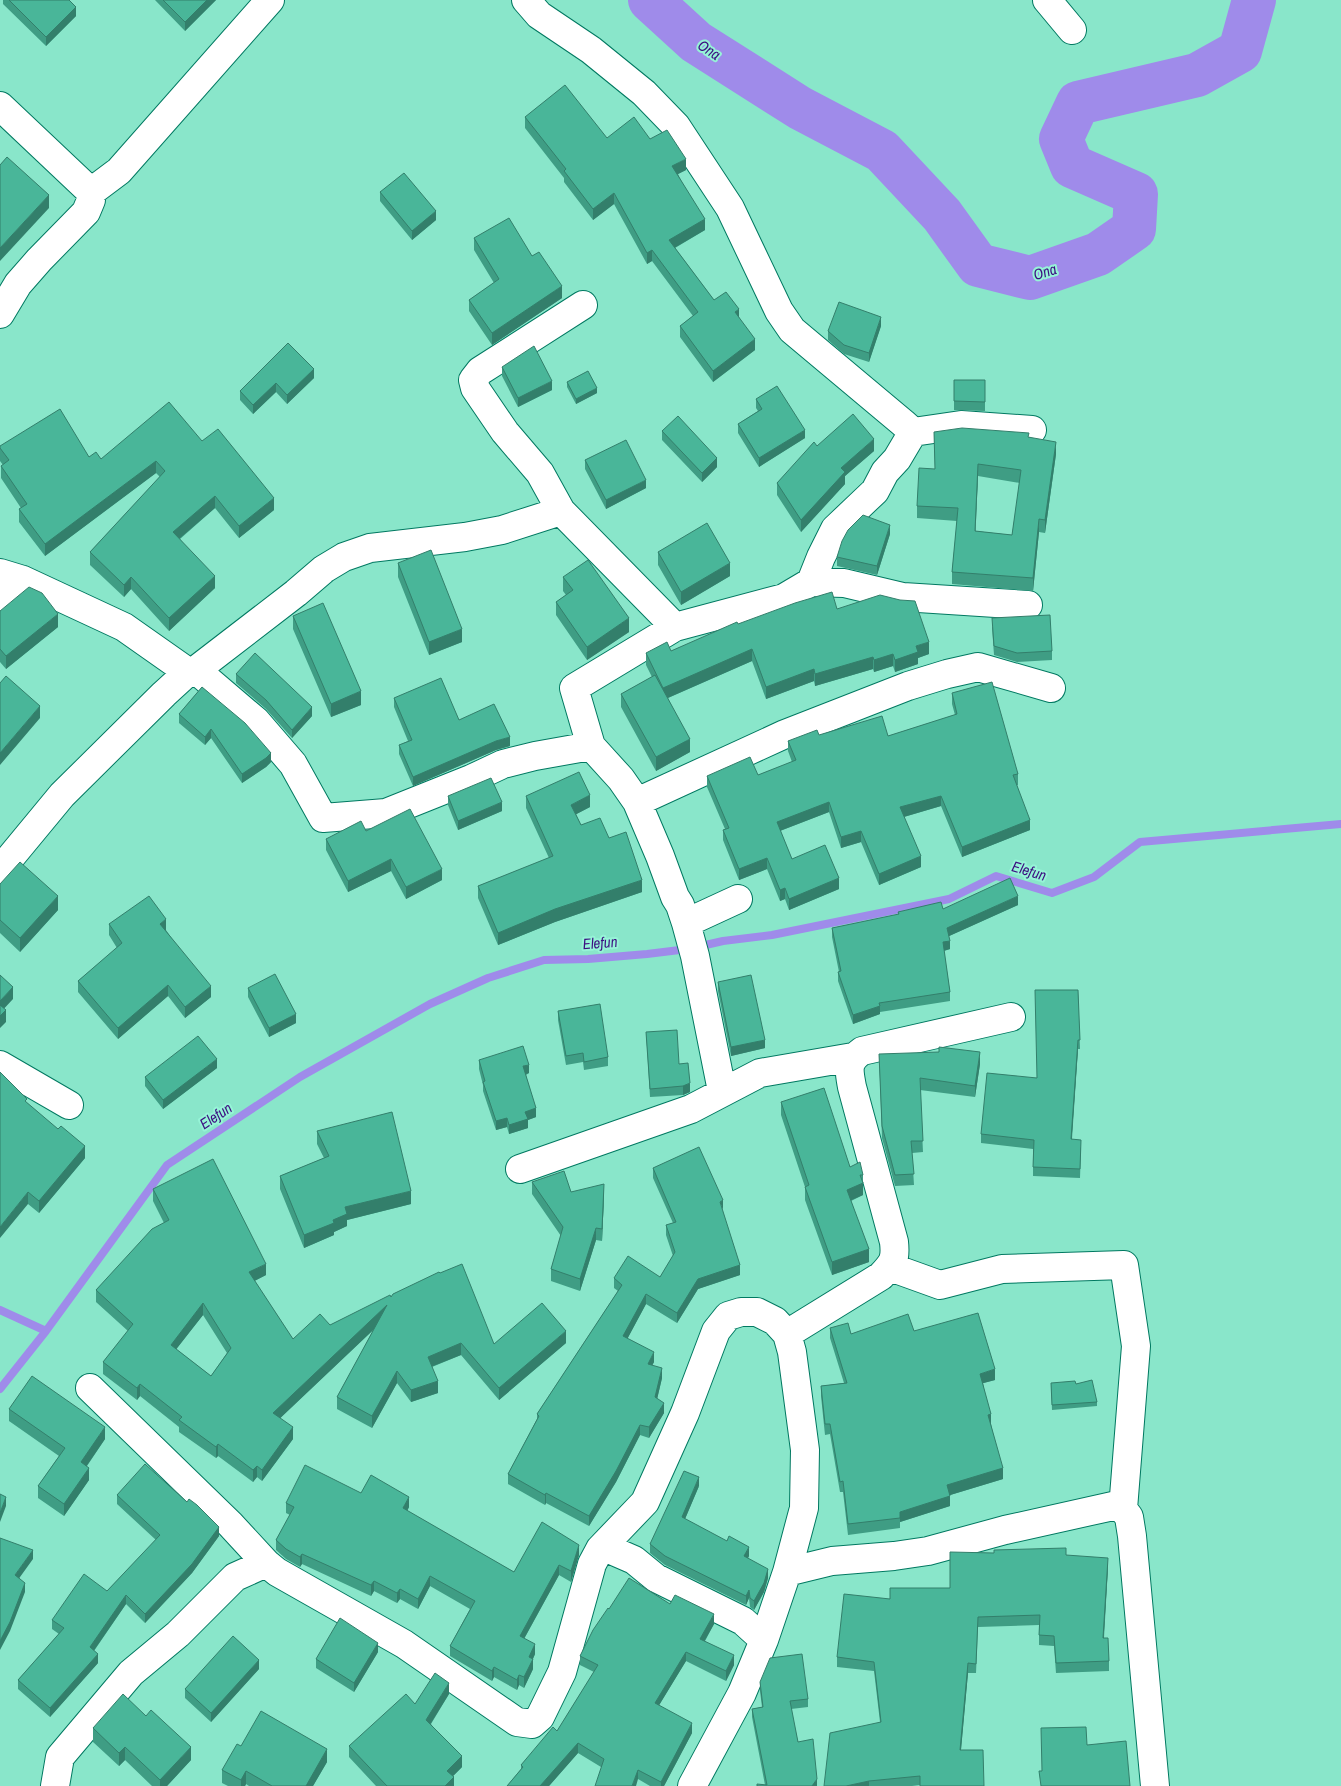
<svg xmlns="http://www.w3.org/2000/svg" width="1341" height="1786" viewBox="0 0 1341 1786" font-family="'Archivo Narrow',sans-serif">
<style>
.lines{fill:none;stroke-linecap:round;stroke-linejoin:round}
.stream{stroke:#9f8bea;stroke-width:8}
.river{stroke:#9f8bea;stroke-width:44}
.minor-casing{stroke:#017961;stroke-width:30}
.minor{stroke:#fff;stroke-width:28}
.wall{fill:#3f9d84;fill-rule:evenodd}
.shaded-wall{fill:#337f6b}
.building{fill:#49b699;stroke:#337f6b;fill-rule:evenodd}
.labels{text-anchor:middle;stroke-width:4;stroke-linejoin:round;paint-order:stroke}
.water-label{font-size:15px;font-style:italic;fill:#3c0e80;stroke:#96f4d7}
</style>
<rect width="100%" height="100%" fill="#89e6ca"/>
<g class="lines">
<path class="stream" d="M0 1310 46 1331
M0 1389 46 1331 167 1165 300 1077 430 1004 488 978 544 960 588 959 647 954 688 949 723 941 772 935 949 899 996 876 1052 893 1094 877 1140 842 1341 824"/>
<path class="river" d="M650 0 696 42 800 108 882 151 942 215 978 265 1030 278 1098 254 1134 229 1136 194 1072 166 1061 139 1078 103 1197 75 1240 51 1254 0"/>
<defs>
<path id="minor" d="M526 0 539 15 591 50 644 93 676 126 730 208 779 311 792 330 903 423 913 432 897 459 885 472 875 491 835 529 821 557 811 582 784 598 675 627 574 688 591 746 621 779 637 802 660 856 675 897 680 905 686 923 738 899
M1047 0 1072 30
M0 106 91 192V200L86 212 39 260 18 284 0 314
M91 192 119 171 270 0
M583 305 480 371 473 380 475 388 505 432 540 473 561 511 675 627
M913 432 961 425 1032 430
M0 573 23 580 124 627 188 672
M811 582 844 583 903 597 1028 605
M0 602 23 580
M196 670 256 721 293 764 323 818 386 813 471 779 503 764 535 756 591 746
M637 802 785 734 908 686 947 674 978 667 1051 688
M0 870 62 795 164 694 188 672 196 670 296 593 324 569 344 557 370 548 465 537 502 530 561 511
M686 923 695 956 722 1091
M0 1065 69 1105
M520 1169 691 1109 760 1073 853 1057
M890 1267 940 1285 1002 1269 1124 1265 1136 1346 1123 1509
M787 1334 881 1276C893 1263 896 1260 894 1242L852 1087C849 1070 846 1062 862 1051L1011 1017
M90 1388 230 1524 266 1563 277 1572 404 1644 517 1722 532 1724 540 1717 562 1672 592 1564 600 1549 645 1502 685 1413 716 1331 728 1316 741 1312H757L775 1321 787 1334 792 1352 805 1450 804 1508 787 1572 764 1640 742 1693 692 1786
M600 1549 611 1550 634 1560 656 1578 743 1621 764 1640
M787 1572 832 1561 894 1556 928 1551 1005 1530 1113 1506 1123 1509 1129 1517 1132 1536 1155 1786
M55 1786 60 1757 131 1673 178 1634 235 1577 266 1563"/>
</defs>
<use href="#minor" class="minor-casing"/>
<use href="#minor" class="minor"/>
</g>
<path class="wall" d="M3 0H69L76 16 46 46 3 4Z
M155 0H216L185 31Z
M525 117 607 138 650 139 686 170 678 174 705 230 675 248 714 300 739 317 755 350 713 382 680 337V326L693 316 652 261 647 264 614 204 593 220 564 182V178L525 128Z
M380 192 436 220 412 240 380 201Z
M474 238 562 298 492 345 469 311V300L494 283 474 250Z
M881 326 869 362 844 354 828 340V331Z
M288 343 314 378 287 404 276 392 253 414 240 400V391Z
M502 367 552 390 518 407 502 376Z
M954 380H985V411L954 410Z
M567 382 597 393 576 404 567 387Z
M756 399 805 438 759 467 738 433V424L758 411 756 408Z
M662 431 717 467 702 482 662 440Z
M934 432 1029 437 1056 454 1045 533 1039 532 1033 591 952 584V572L957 521 917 518V506L935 469ZM978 476 1020 483 1012 535 975 531Z
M202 441 274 510 239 538 215 508 180 539 215 588 169 631 131 589 124 597 90 565V552L160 477 156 473 45 556 19 522V509L21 508 1 478V466L3 465 0 461V446L89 457 101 459Z
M817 446 874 451 845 476V484L801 532 777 495V483Z
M585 460 646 488 606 509 585 469Z
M890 534 877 575 837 566V557Z
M658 552 730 576 681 605 658 565Z
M398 563 462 642 429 655 398 577Z
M563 577 629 632 587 660 556 615V602L566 595 563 591Z
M837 609 929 654 918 658V664L895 672 893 666 874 672 873 669 815 686 814 681 766 699 752 661 668 698 690 752 656 771 621 707V694L652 677 646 665V653L671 651 738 624Z
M0 611 58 627 6 669 0 662Z
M293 616 361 705 331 717 293 629Z
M992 627 1052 651V660L1017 662 994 655Z
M236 674 312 716 292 738 266 709 236 683Z
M202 687 271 762 266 767 242 783 211 738 205 745 179 723V714Z
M952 693 1018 774V785H1017L1030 830 962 857 941 806 904 817 921 867 879 885 861 842 841 848 829 812 780 831 792 859 839 889 789 910 785 899 780 901 767 869 739 880 723 840V830L725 829 707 787V776L758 775 792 762 788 751V741L819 735 888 736 955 715 952 704Z
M394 698 459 720 510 746 496 750 413 786 399 754V745L408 741 394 707Z
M448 796 502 811 458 830 448 805Z
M526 796 590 807 576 814 581 825 609 838 642 892 555 922 498 945 478 898V886L549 858 526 808Z
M366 831 442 880 406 899 391 871 348 892 326 850V839Z
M0 884 58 910 20 952 0 933Z
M1018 905 949 936 950 949 944 951 950 992V1001L880 1012V1014L853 1024 838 981V972H839L832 937V928L898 915V912Z
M109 924 166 930 211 997 185 1018 168 996 118 1039 78 992V981L117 948 109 935Z
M718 982 765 1048 731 1056 718 991Z
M248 988 296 1023 269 1037 248 997Z
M1078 990 1080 1049H1078L1072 1139 1081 1148 1080 1178 1033 1176V1149L981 1143V1134L1037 1078Z
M558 1011 608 1057V1066L584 1070 583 1062 566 1065 558 1020Z
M646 1032 679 1064 690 1092 683 1095 650 1097Z
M879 1054 980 1064 975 1097 920 1090 923 1152 912 1153 914 1185 895 1186 882 1138Z
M479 1060 529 1073 526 1075 536 1117 528 1120V1128L509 1134 507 1127 496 1130 483 1091V1085L479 1069Z
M217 1068 163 1109 145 1086V1077Z
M781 1102 850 1167 863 1175V1195L851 1201 869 1262 832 1275 805 1200V1187L781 1115Z
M27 1103 85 1158 39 1213 28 1204Z
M317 1131 411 1204 347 1220V1226L334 1232V1235L304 1248 280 1189V1176L324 1158 317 1144Z
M653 1168 722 1210 740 1275 698 1289 677 1323 646 1304 627 1339 654 1362 652 1365 662 1378 657 1399 664 1413 649 1438 640 1435 616 1482 589 1526 546 1503 545 1505 508 1484V1474L537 1419V1414L618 1291 614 1288V1278L660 1277 673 1256 666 1235V1225L673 1223 653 1178Z
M532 1182 571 1192 604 1196 602 1241 596 1240 580 1291 551 1281V1269L561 1236 532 1194Z
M153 1189 266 1275 254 1281 293 1339 330 1325 391 1297 494 1344 566 1343 499 1400 461 1355 432 1367 438 1393 411 1402 397 1383 372 1428 337 1409V1397L374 1329 280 1418 293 1439 262 1481 257 1477 253 1482 218 1456 216 1458 179 1432V1427L140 1396 137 1400 103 1374V1362L128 1331 96 1302V1290L164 1223 153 1201ZM203 1315 227 1353 211 1376 176 1349Z
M830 1328 851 1334 914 1331 995 1380 983 1383 991 1424 1003 1479 950 1495V1506L900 1522V1528L848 1535 843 1492H840L830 1434 825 1435 821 1396V1386L844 1383 830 1338Z
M1051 1383 1076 1384 1097 1402V1406L1052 1410Z
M9 1409 105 1439 87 1466 89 1480 64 1516 38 1498V1486L59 1456 9 1421Z
M699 1486 685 1519 749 1556 748 1558 768 1578 764 1592 754 1610 750 1607 749 1598 746 1605 665 1565 650 1553V1544Z
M361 1493 409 1507 407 1511 514 1572 579 1555 571 1582 559 1575 524 1639 535 1654 533 1659V1669L524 1688 519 1685 517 1690 494 1677 492 1681 450 1656V1646L470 1609 430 1586 418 1609 400 1599 397 1603 374 1591 371 1596 302 1564 300 1567 286 1559 276 1550V1540L290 1515 286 1513V1503Z
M117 1495 219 1536 192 1573 145 1623 126 1604 94 1651 98 1663 50 1717 18 1689V1680L59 1634 52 1629V1620L107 1591 156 1540 117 1504Z
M1066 1555 1108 1567 1104 1638 1109 1661V1671L1056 1673 1054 1646 1039 1645V1625L978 1627 976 1673H968L961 1750 920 1785 912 1786H824L880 1722 874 1671 837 1667V1657L890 1599 950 1588Z
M670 1604 714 1624 705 1641 734 1665 726 1681 686 1661 659 1705 692 1733 664 1786H650L638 1779 601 1767 578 1753 549 1786H507L521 1769V1765L557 1731 594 1672 580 1665V1656L609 1609Z
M378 1652 354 1692 316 1668V1659Z
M259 1669 211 1722 185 1698V1689Z
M760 1682 808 1699V1707L791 1709 798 1742 817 1786 765 1785 752 1717V1709L762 1707 760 1691Z
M449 1694 431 1724 462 1767 453 1776 454 1786H376L349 1757V1746L415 1704Z
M93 1728 191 1760 167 1786H152L125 1760 119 1766 93 1742Z
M241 1746 327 1762 313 1786H249L246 1784 245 1786H228L222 1783V1770Z"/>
<path class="shaded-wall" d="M207 0H216L185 31V22Z
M76 7V16L46 46V37Z
M686 159V170L672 177V166Z
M614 193V204L593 220V209Z
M49 195V208L0 261V248Z
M436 211V220L412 240V231Z
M705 219V230L669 251V240Z
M652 250V261L647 264V253Z
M562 286V298L492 345V333Z
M739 309V320L735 312Z
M881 317V326L869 362V353Z
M755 339V350L713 382V371Z
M314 369V378L287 404V395Z
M552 381V390L518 407V398Z
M276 383V392L253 414V405Z
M597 388V393L576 404V399Z
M805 430V438L759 467V458Z
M874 439V451L845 476V484L801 532V520L841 468Z
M1056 442V454L1045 533V520Z
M717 458V467L702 482V473Z
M156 461V473L45 556V544Z
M978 464V476L975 544V531Z
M646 480V488L606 509V500Z
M215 496V508L173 544V532Z
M274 498V510L239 538V526Z
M1039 519V532L1033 591V578Z
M890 525V534L877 575V566Z
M730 563V576L681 605V592Z
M215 576V588L169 631V618Z
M131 577V589L124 597V585Z
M58 614V627L6 669V656Z
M629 618V632L587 660V647Z
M462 629V642L429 655V642Z
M929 642V654L918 658V664L895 672V660L916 646Z
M752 649V661L663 700V688Z
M893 654V666L874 672V660Z
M873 657V669L815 686V674Z
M814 669V681L766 699V687Z
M361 691V705L331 717V704Z
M40 706V718L0 765V753Z
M312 707V716L292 738V730Z
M211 729V738L205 745V737Z
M510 737V746L496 750 413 786V777L496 741Z
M690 739V752L656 771V757Z
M271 753V762L266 767 242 783V774Z
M590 795V807L571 817V805Z
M941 796V806L900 818V807Z
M502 802V811L458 830V821Z
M829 802V812L777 832V822Z
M1030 820V830L962 857V847Z
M861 831V842L841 848V837Z
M921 856V867L879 885V874Z
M767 858V869L739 880V869Z
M391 859V871L348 892V881Z
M442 869V880L406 899V887Z
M839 878V889L789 910V899Z
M642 880V892L555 922 498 945V933L555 909Z
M785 888V899L780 901V890Z
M58 896V910L20 952V938Z
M1018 896V905L947 937V928Z
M166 919V930L160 935V924Z
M950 941V949L943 951V942Z
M168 985V996L118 1039V1028Z
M211 986V997L185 1018V1007Z
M13 987V999L0 1013V1001Z
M880 1006V1014L853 1024V1015Z
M6 1010V1022L0 1028V1016Z
M296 1014V1023L269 1037V1028Z
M765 1040V1048L731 1056V1047Z
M1078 1040V1049L1071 1148V1139Z
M980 1052V1064L975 1097V1086Z
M217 1059V1068L163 1109V1100Z
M529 1065V1073L523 1075V1066Z
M690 1083V1092L683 1095V1086Z
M536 1108V1117L528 1120V1128L509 1134V1125L525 1112Z
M507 1118V1127L496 1130V1121Z
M85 1146V1158L39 1213V1201Z
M863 1183V1195L847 1202V1190Z
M604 1184V1196L602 1241V1229Z
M411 1191V1204L347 1220V1226L334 1232V1235L304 1248V1235L333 1220 345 1207Z
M28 1192V1204L0 1238V1227Z
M723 1200V1210L720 1202Z
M596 1228V1240L580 1291V1279Z
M869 1249V1262L832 1275V1262Z
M266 1264V1275L249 1284V1272Z
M740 1265V1275L698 1289 677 1323V1313L698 1279Z
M646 1294V1304L623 1347V1336Z
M203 1303V1315L171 1356V1345Z
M387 1305V1317L273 1425V1413Z
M566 1331V1343L499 1400V1388Z
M461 1343V1355L428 1368V1357Z
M654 1352V1362L648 1374V1364Z
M662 1368V1378L655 1408V1397Z
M995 1369V1380L980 1384V1374Z
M397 1371V1383L372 1428V1416Z
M438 1381V1393L411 1402V1390Z
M140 1384V1396L137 1400V1388Z
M664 1403V1413L649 1438V1427Z
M991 1414V1424L988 1425V1415Z
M640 1425V1435L616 1482 589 1526V1516Z
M105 1427V1439L81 1474V1462Z
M293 1427V1439L262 1481V1470Z
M218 1444V1456L216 1458V1447Z
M257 1466V1477L253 1482V1470Z
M89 1468V1480L64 1516V1504Z
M1003 1468V1479L947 1496V1485Z
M699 1477V1486L682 1526V1517Z
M546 1493V1503L545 1505V1495Z
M950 1496V1506L900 1522V1512Z
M6 1497V1506L0 1522V1513Z
M409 1497V1507L403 1519V1508Z
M219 1527V1536L192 1573 145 1623V1614Z
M579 1545V1555L571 1582V1571Z
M749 1547V1556L744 1565V1556Z
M33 1550V1559L15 1584V1575Z
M302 1554V1564L300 1567V1557Z
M1108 1558V1567L1103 1648V1638Z
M559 1565V1575L520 1646V1636Z
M768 1569V1578L764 1592 754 1610V1601Z
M430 1576V1586L418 1609V1599Z
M374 1581V1591L371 1596V1585Z
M25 1583V1592L10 1631 0 1650V1641Z
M400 1589V1599L397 1603V1593Z
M749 1590V1598L746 1605V1596Z
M126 1595V1604L90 1656V1647Z
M714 1614V1624L700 1649V1639Z
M378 1643V1652L354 1692V1683Z
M535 1644V1654L529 1667V1657Z
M686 1652V1661L655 1712V1703Z
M98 1654V1663L50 1717V1708Z
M734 1655V1665L726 1681V1671Z
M533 1659V1669L524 1688V1677Z
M259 1660V1669L211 1722V1713Z
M968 1663V1673L960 1760V1750Z
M494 1667V1677L492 1681V1671Z
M519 1675V1685L517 1690V1680Z
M449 1683V1694L426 1731V1720Z
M692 1723V1733L664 1786H661V1782Z
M578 1743V1753L549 1786H540Z
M125 1747V1760L119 1766V1753Z
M191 1747V1760L167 1786H160V1780Z
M327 1749V1762L313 1786H306Z
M462 1756V1767L447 1782V1771Z
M638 1770V1779L636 1786H632Z
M246 1771V1784L245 1786H241V1780Z
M454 1777V1786H445Z
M817 1779V1786H812Z
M869 1781V1786H846Z"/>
<path class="building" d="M9 0H69L76 7 46 37Z
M163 0H207L185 22Z
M565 85 607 138 634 117 650 139 667 130 686 159 672 166 705 219 669 240 714 300 726 292 739 309 735 312 755 339 713 371 680 326 698 312 652 250 647 253 614 193 593 209 564 171 566 169 525 117Z
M7 157 49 195 0 248V165Z
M404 173 436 211 412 231 380 192Z
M509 218 532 256 539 252 562 286 492 333 469 300 499 279 474 238Z
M839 302 881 317 869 353 844 345 828 331Z
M288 343 314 369 287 395 276 383 253 405 240 391Z
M534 346 552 381 518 398 502 367Z
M588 371 597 388 576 399 567 382Z
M954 380H985V402L954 401Z
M777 386 805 430 759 458 738 424 762 409 756 399Z
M169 402 202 441 218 429 274 498 239 526 215 496 173 532 215 576 169 618 131 577 124 585 90 552 165 471 156 461 45 544 19 509 27 504 1 466 9 460 0 448V446L60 409 89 457 96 452 101 459Z
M853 414 874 439 841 468 845 472 801 520 777 483 814 442 817 446Z
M678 416 717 458 702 473 662 431Z
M962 428 1029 433 1028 437 1056 442 1045 520 1039 519 1033 578 952 572 958 508 917 506 919 468 935 469 934 432ZM978 464 1021 470 1012 535 975 531Z
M626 440 646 480 606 500 585 460Z
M863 515 890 525 877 566 837 557 842 541 848 530Z
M707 523 730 563 681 592 658 552Z
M431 550 462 629 429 642 398 563Z
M588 560 629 618 587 647 556 602 573 590 563 577Z
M29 587 42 593 58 614 6 656 0 649V611Z
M832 592 837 609 880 595 900 600 915 601 929 642 916 646 918 652 895 660 893 654 874 660 873 657 815 674 814 669 766 687 752 649 663 688 646 653 667 642 671 651 737 622 738 624 795 603Z
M323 603 361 691 331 704 293 616Z
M1050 615 1052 651 1017 653 994 646 992 618Z
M255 653 312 707 292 730 266 700 236 674Z
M655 675 690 739 656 757 621 694Z
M6 676 40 706 0 753V683Z
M441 678 459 720 494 704 510 737 496 741 413 777 399 745 412 740 394 698Z
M992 682 1018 774 1013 775 1030 820 962 847 941 796 900 807 921 856 879 874 861 831 841 837 829 802 777 822 792 859 825 845 839 878 789 899 785 888 780 890 767 858 739 869 723 830 729 828 707 776 750 757 758 775 796 760 788 741 817 730 819 735 882 716 888 736 957 714 952 693Z
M202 687 245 723 271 753 266 758 242 774 211 729 205 737 179 714Z
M579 772 590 795 571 805 581 825 600 818 609 838 626 832 642 880 555 909 498 933 478 886 553 856 526 796Z
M491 778 502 802 458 821 448 796Z
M410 809 442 869 406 887 391 859 348 881 326 839 361 821 366 831Z
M20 862 58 896 20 938 0 920V884Z
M1010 878 1018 896 947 928 950 941 943 942 950 992 879 1003 880 1006 853 1015 838 972 841 971 832 928 899 914 898 912 941 902 943 909Z
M149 896 166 919 160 924 211 986 185 1007 168 985 118 1028 78 981 122 943 109 924Z
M275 974 296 1014 269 1028 248 988Z
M0 975 13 987 0 1001Z
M751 975 765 1040 731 1047 718 982Z
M1035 990H1078L1080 1040H1078L1071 1139 1081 1140 1080 1169 1033 1167 1034 1140 981 1134 987 1073 1037 1078Z
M600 1004 608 1057 584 1062 583 1053 566 1056 558 1011Z
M0 1005 6 1010 0 1016Z
M677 1030 679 1064 688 1063 690 1083 683 1086 650 1089 646 1032Z
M198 1036 217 1059 163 1100 145 1077Z
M523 1046 529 1065 523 1066 536 1108 525 1112 528 1119 509 1125 507 1118 496 1121 483 1082 485 1081 479 1060Z
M939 1047 980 1052 975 1086 920 1078 923 1141H911L914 1174 895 1175 882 1126 879 1054 939 1052Z
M0 1072 27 1099 25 1101 58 1129 61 1126 85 1146 39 1201 28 1192 0 1227Z
M824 1088 850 1167 860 1162 863 1175H860L863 1183 847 1190 869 1249 832 1262 805 1187 809 1185 781 1102Z
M392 1112 411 1191 345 1207 347 1214 333 1220 334 1223 304 1235 280 1176 329 1156 317 1131Z
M699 1147 723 1200 720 1202 740 1265 698 1279 677 1313 646 1294 623 1336 654 1352 648 1364 662 1368 655 1397 664 1403 649 1427 640 1425 616 1471 589 1516 546 1493 545 1495 508 1474 539 1416 537 1414 622 1285 614 1278 628 1256 660 1277 675 1252 666 1225 676 1222 653 1168Z
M213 1159 266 1264 249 1272 293 1339 320 1314 330 1325 390 1295 391 1297 393 1294 439 1272 440 1273 462 1264 494 1344 542 1303 566 1331 499 1388 461 1343 428 1357 438 1381 411 1390 397 1371 372 1416 337 1397 387 1305 273 1413 293 1427 262 1470 257 1466 253 1470 218 1444 216 1447 179 1420 182 1417 140 1384 137 1388 103 1362 133 1324 96 1290 152 1229 169 1220 153 1189ZM203 1303 231 1348 211 1376 171 1345Z
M564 1171 571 1192 604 1184 602 1229 596 1228 580 1279 551 1269 563 1227 532 1182Z
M978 1313 995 1369 980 1374 991 1414 988 1415 1003 1468 947 1485 950 1496 900 1512V1518L848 1524 843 1481 840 1482 830 1424H825L821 1386 847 1383 830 1328 848 1323 851 1334 908 1314 914 1331Z
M32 1376 105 1427 81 1462 89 1468 64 1504 38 1486 65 1448 9 1409Z
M1092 1380 1097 1402 1052 1405 1051 1383 1075 1381 1076 1384Z
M145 1464 187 1502 189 1499 197 1505 219 1527 192 1564 145 1614 126 1595 90 1647 98 1654 50 1708 18 1680 64 1628 52 1620 84 1574 107 1591 160 1535 117 1495Z
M305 1465 361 1493 371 1475 409 1497 403 1508 514 1572 542 1522 579 1545 571 1571 559 1565 520 1636 535 1644 529 1657 533 1659 524 1677 519 1675 517 1680 494 1667 492 1671 450 1646 475 1601 430 1576 418 1599 400 1589 397 1593 374 1581 371 1585 302 1554 300 1557 286 1549 276 1540 294 1507 286 1503Z
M684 1471 699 1477 682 1517 727 1541 729 1536 749 1547 744 1556 768 1569 764 1583 754 1601 750 1598 749 1590 746 1596 665 1556 650 1544Z
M0 1494 6 1497 0 1513Z
M0 1538 33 1550 15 1575 25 1583 10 1622 0 1641Z
M1066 1548V1555L1108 1558 1103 1638H1108L1109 1661 1056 1663 1054 1636 1039 1635 1040 1615 978 1617 976 1664 968 1663 960 1750H983L984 1786H920V1776L869 1781 846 1786H824L830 1733 881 1722 874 1662 837 1657 844 1594 890 1599V1588H950V1552L994 1553V1550Z
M629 1578 670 1604 675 1595 714 1614 700 1639 734 1655 726 1671 686 1652 655 1703 692 1723 661 1782 638 1770 632 1786H595L604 1759 578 1743 540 1786H507L523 1767 521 1765 553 1727 557 1731 598 1665 580 1656 593 1630 608 1608 609 1609Z
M340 1618 378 1643 354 1683 316 1659Z
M233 1636 259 1660 211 1713 185 1689Z
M802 1654 808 1699 790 1701 798 1742 813 1739 817 1779 812 1786H757V1784L767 1785 752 1709 763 1707 760 1682 770 1658Z
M435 1673 449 1683 426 1720 462 1756 447 1771 454 1777 445 1786H387L349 1746 406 1694 415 1704Z
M123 1694 146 1716 151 1710 191 1747 160 1780 125 1747 119 1753 93 1728Z
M261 1711 327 1749 306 1786H272L246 1771 241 1780 222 1770 237 1744 241 1746Z
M1086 1727 1087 1745 1126 1741 1130 1786H1041L1039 1771H1042L1041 1728Z"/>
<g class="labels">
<g class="water-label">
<text transform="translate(709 50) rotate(34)" y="5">Ona</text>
<text transform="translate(1045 272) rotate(-17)" y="5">Ona</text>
<text transform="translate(1029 871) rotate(17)" y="5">Elefun</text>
<text transform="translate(600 943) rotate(-4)" y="5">Elefun</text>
<text transform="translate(216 1116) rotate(-33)" y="5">Elefun</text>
</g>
</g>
</svg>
